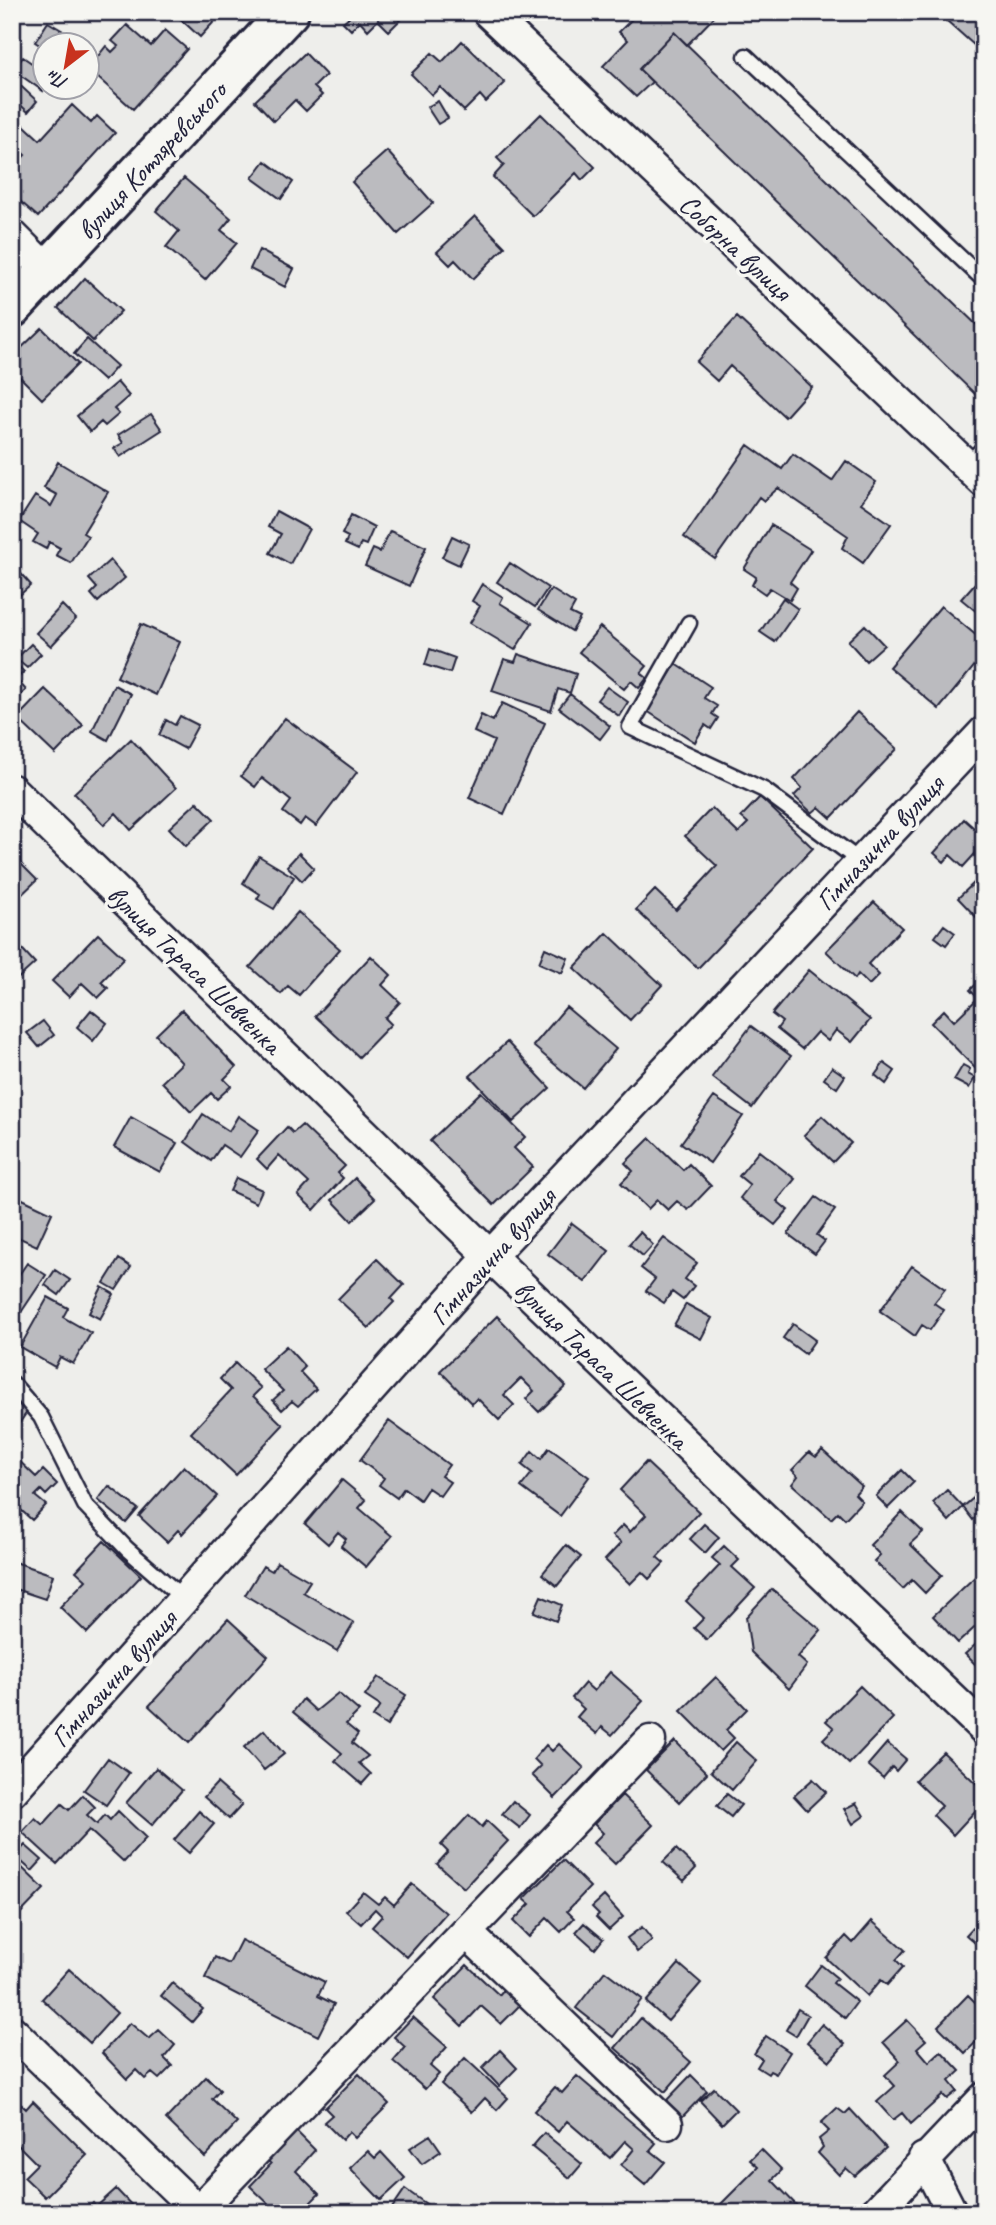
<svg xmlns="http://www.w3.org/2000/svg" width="996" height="2225" viewBox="0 0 996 2225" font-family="Caveat,sans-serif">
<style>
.building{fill:#bbbbbf;stroke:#22223b;stroke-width:2}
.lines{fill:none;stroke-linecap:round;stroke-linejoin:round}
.lane-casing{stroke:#22223b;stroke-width:19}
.street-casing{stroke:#22223b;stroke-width:35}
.secondary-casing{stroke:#22223b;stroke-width:44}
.lane{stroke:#f6f6f2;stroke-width:14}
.street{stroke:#f6f6f2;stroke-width:30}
.secondary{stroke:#f6f6f2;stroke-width:38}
.labels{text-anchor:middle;stroke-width:7;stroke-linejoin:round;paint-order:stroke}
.street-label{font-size:28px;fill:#22223b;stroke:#f6f6f2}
</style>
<rect width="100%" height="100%" fill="#eeeeeb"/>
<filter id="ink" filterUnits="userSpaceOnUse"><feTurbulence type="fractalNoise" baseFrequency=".0143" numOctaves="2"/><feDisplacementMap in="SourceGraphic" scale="14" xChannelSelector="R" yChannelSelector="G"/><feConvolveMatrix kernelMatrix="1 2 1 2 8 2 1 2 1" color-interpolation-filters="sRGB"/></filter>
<g filter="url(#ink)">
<path class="building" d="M173 12H223L200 37Z
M346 12H408L389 31 378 20 368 30 360 21 351 30 343 22 350 16Z
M627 12H711L715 16 687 45 674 32 639 69 652 82 636 97 603 66 628 40 619 32 633 18Z
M937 12H984V54Z
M48 22 70 35 63 46H46V49L35 42Z
M127 25 151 46 165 30 187 49 133 109 88 69 106 46 112 52 118 46 112 41Z
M674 32 984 332V392L978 397 639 69Z
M462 41 505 83 486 102 480 95 464 111 440 87 432 95 411 74 432 53 442 62Z
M305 53 326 75 314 87 322 95 306 111 295 100 274 121 255 101Z
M23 57 46 73 43 91 13 70Z
M12 78 37 101 28 112 12 97Z
M438 101 448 118 438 124 427 107Z
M72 105 91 123 97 116 115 133 38 217 12 194V169L25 155 12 143V114L40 140Z
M541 114 595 167 582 180 576 173 533 216 493 177 504 165 497 158Z
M387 151 433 203 398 234 352 182Z
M265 161 293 182 281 199 252 178Z
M184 178 231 218 221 230 237 243 205 280 166 247 179 231 156 211Z
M475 216 505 247 473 279 455 260 450 265 437 252Z
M259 250 294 269 285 287 250 269Z
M85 278 121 311 93 341 58 308Z
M737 317 812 387 785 417 730 366 717 381 696 362Z
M42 328 78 364 42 399 12 369V357Z
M87 339 117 366 104 381 74 354Z
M117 382 129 396 114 409 119 414 105 426 101 422 90 432 77 416Z
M151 414 162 430 120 457 114 448 123 443 118 435Z
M748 445 782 469 793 454 832 481 846 461 876 482 861 503 891 524 863 563 842 548 848 536 778 488 764 501 759 497 715 559 684 537Z
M58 462 108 492 83 533 88 536 71 563 56 555 60 548 49 542 46 549 33 542 38 534 19 521 35 496 51 506 57 495 44 488Z
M276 511 309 529 290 564 270 553 281 534 268 527Z
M351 515 374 527 366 545 361 543 358 550 345 544 348 537 342 534Z
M771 525 811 550 790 582 797 588 790 600 770 588 765 594 752 585 756 577 744 569Z
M390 531 426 547 409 586 365 566 373 549 380 552Z
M452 536 469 544 459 565 442 557Z
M110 560 125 578 98 602 91 594 97 588 89 579Z
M510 563 548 588 535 607 497 582Z
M14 566 31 585 13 601 12 567Z
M984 573V618L961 599Z
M482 584 503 597 500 603 532 623 515 650 470 623 480 606 472 601Z
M551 589 575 604 570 613 580 618 572 631 538 610Z
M783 598 798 609 775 642 760 632Z
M62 605 76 619 51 646 36 633Z
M941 606 984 642V666L982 668 976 664 939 709 889 667Z
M141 624 180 642 156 695 117 677Z
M865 625 884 645 866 661 848 641Z
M600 627 647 666 641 673 647 678 639 688 631 681 624 689 579 652Z
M31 644 41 654 27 668 16 659Z
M430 649 455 658 450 673 425 665Z
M518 654 576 674 570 693 558 689 551 711 492 691 504 659 515 662Z
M13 661 24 672 16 679 26 690 14 701Z
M676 664 711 687 704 698 717 706 712 714 718 718 711 729 705 725 695 742 647 711Z
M114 685 131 694 108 740 92 731Z
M607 687 628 702 619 716 597 700Z
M45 689 83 725 55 754 17 718Z
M570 694 610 726 600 739 559 708Z
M502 703 545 723 504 814 469 798 494 741 474 732 481 715 493 721Z
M857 712 897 749 831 818 819 807 812 813 794 796 802 788 794 779Z
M180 716 198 725 185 749 159 735 166 720 175 725Z
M285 718 357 772 316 826 305 818 300 825 283 812 291 801 262 778 255 787 241 776Z
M131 739 176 788 131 830 116 813 104 825 74 793Z
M760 797 813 848 698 968 636 910 655 890 676 910 717 866 685 836 712 808 738 833 748 823 741 817Z
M197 802 214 819 186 846 169 828Z
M964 819 984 837V844L963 867 950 855 944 862 934 853Z
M299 853 314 868 302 881 287 866Z
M12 855 37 880 18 898 12 892Z
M259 856 294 877 274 909 257 899 260 894 243 883Z
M975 882 984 891V903L980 906 984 915 979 920 958 898Z
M874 902 902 928 868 964 879 975 869 985 858 974 855 979 826 951Z
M298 912 340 949 299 995 288 986 281 994 250 967Z
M944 925 955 933 946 945 935 937Z
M607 933 662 985 630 1020 574 968Z
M98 934 124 958 101 982 108 988 98 998 82 983 69 997 52 981Z
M12 938 35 963 12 984Z
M545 948 568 958 562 973 539 963Z
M371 956 391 975 382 985 400 1002 385 1018 391 1024 359 1057 315 1016Z
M809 970 870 1020 852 1042 836 1030 828 1041 817 1032 802 1049 777 1029 782 1022 772 1014Z
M984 977V1042L981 1045 984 1060 975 1068 931 1023 944 1010 954 1021 978 998 970 990Z
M566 1007 616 1049 583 1088 533 1046Z
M91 1010 107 1023 93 1041 77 1027Z
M182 1010 236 1067 224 1079 231 1086 217 1099 211 1093 191 1112 162 1082 182 1063 156 1035Z
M43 1021 54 1035 39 1047 27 1033Z
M751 1026 791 1056 752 1108 712 1077Z
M507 1042 550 1088 513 1122 470 1076Z
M884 1063 895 1071 886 1084 875 1075Z
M963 1065 970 1069 968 1074 975 1078 969 1088 954 1080Z
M832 1067 845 1076 837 1088 824 1079Z
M481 1092 525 1137 514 1148 533 1167 494 1205 430 1141Z
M714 1097 743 1116 710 1163 681 1143Z
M203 1114 229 1131 238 1116 259 1130 240 1157 222 1145 211 1161 185 1142Z
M822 1116 851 1143 833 1162 804 1135Z
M131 1117 177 1143 160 1172 114 1147Z
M302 1125 345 1166 338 1173 343 1178 314 1210 298 1195 309 1183 279 1155 267 1169 257 1159 287 1127 293 1133Z
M650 1138 683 1170 689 1164 711 1186 688 1210 677 1201 668 1210 657 1200 648 1209 621 1183 633 1171 625 1163Z
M759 1151 795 1179 777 1201 788 1210 775 1225 740 1198 750 1185 739 1176Z
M236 1178 262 1190 256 1203 230 1191Z
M355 1178 375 1199 352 1221 332 1200Z
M12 1194 52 1213 37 1246 18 1237 12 1250Z
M816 1197 835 1210 817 1235 825 1241 815 1254 788 1234Z
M572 1223 609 1251 585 1282 548 1254Z
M640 1232 653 1245 643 1256 629 1244Z
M664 1238 697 1263 685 1279 694 1286 683 1300 672 1292 664 1303 646 1291 655 1279 641 1268Z
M119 1259 131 1267 116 1290 104 1283Z
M377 1259 404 1285 391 1299 394 1302 369 1328 338 1299Z
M27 1263 46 1275 20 1314 12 1309V1285Z
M912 1266 945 1289 934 1303 944 1310 930 1330 922 1325 915 1336 880 1311Z
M55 1270 70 1280 59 1295 45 1285Z
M102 1287 114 1294 100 1319 89 1313Z
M48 1297 68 1308 63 1317 91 1333 73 1364 60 1357 55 1367 20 1347Z
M686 1304 712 1318 701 1339 674 1325Z
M497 1316 566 1386 539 1412 526 1399 534 1391 521 1378 504 1395 514 1405 499 1420 477 1398 472 1404 440 1371Z
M793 1324 815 1340 805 1354 783 1338Z
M286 1346 305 1367 300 1372 316 1389 298 1406 292 1401 282 1410 273 1400 283 1391 261 1369Z
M235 1363 261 1388 253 1396 283 1425 236 1475 191 1433 231 1390 220 1379Z
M12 1397 29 1409 16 1428 12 1425Z
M389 1421 449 1465 441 1476 450 1482 440 1496 428 1488 420 1500 404 1488 397 1498 379 1485 384 1478 360 1460Z
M549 1448 589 1477 560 1516 521 1487 532 1473 522 1465 532 1451 541 1459Z
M822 1450 862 1486 855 1494 862 1501 845 1519 838 1512 831 1519 792 1484 798 1476 792 1470 809 1452 816 1457Z
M12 1454 36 1477 43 1470 57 1484 46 1495 41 1490 35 1496 46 1505 32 1520 12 1502Z
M646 1462 699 1512 657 1557 664 1563 649 1579 642 1572 630 1584 605 1560 621 1543 612 1536 623 1525 630 1532 646 1515 620 1490Z
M184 1466 217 1496 182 1534 178 1530 167 1542 139 1516Z
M902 1470 914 1482 888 1508 876 1496Z
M342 1480 366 1500 359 1508 392 1536 366 1567 341 1546 346 1539 338 1532 328 1544 305 1524Z
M109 1486 138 1509 126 1523 98 1500Z
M984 1489V1511L973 1520 963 1507Z
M947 1490 963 1507 949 1521 933 1503Z
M902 1512 923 1532 910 1544 942 1575 925 1593 912 1580 903 1589 874 1561 880 1555 870 1545Z
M704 1524 719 1537 705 1553 690 1539Z
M104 1541 141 1576 87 1633 60 1607 86 1580 76 1571Z
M566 1545 581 1557 557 1586 542 1574Z
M724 1546 739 1560 732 1567 755 1588 707 1640 694 1628 704 1618 686 1601 720 1565 712 1558Z
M12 1561 53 1575 45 1599 12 1588Z
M277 1562 310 1581 303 1592 354 1623 337 1651 245 1595 263 1566 272 1571Z
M977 1575 984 1583V1619L958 1643 933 1616Z
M772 1589 821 1630 798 1657 807 1665 789 1689 751 1652 746 1617Z
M541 1596 562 1605 556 1621 534 1612Z
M228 1619 268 1656 189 1743 149 1706Z
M984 1637V1673L965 1654Z
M610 1672 643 1701 612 1735 602 1727 597 1734 577 1717 584 1709 572 1698 585 1683 594 1691Z
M378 1677 406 1695 387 1726 373 1717 380 1706 365 1696Z
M716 1677 747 1709 726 1730 734 1738 721 1751 681 1711Z
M860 1686 893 1718 849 1764 823 1739 834 1728 826 1721Z
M338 1693 359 1711 346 1724 358 1734 352 1743 368 1756 359 1763 371 1774 362 1784 335 1761 342 1753 293 1712 303 1699 316 1711Z
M264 1730 284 1754 264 1770 244 1747Z
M675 1741 707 1773 679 1802 646 1770Z
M736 1742 757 1761 732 1790 711 1771Z
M887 1743 906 1759 896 1771 892 1767 883 1778 868 1765Z
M559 1744 584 1768 555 1798 532 1775 541 1766 534 1759 546 1745 552 1751Z
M943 1752 984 1791V1816L977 1809 953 1835 933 1815 942 1806 915 1780Z
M108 1758 129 1773 106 1805 84 1790Z
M156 1768 182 1790 152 1825 126 1803Z
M813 1779 826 1792 807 1810 794 1796Z
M217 1783 242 1805 229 1819 204 1797Z
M727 1794 741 1805 731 1817 717 1806Z
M83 1795 95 1807 87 1815 97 1824 105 1815 110 1820 118 1811 146 1838 124 1862 89 1830 57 1864 22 1832 35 1818 43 1825 62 1804 69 1810Z
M622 1795 653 1825 615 1864 593 1843 603 1833 594 1824Z
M513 1801 530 1815 520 1828 502 1814Z
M856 1803 864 1816 853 1824 844 1809Z
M199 1811 214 1824 189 1853 174 1840Z
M469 1815 482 1827 487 1821 508 1841 464 1888 437 1864 448 1852 441 1845Z
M25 1845 42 1860 32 1871 15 1856Z
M676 1849 696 1868 684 1881 663 1862Z
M12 1858 44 1889 12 1922Z
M563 1860 590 1887 567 1911 574 1918 561 1932 547 1918 529 1937 513 1921 530 1904 524 1899Z
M412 1884 446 1913 407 1957 372 1927 382 1916 375 1909 361 1924 346 1911 363 1892 378 1904 385 1897 394 1905Z
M604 1896 623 1917 609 1930 596 1917 599 1914 592 1907Z
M984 1915V1951L966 1935Z
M872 1921 905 1950 896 1960 903 1967 887 1985 881 1980 867 1996 826 1958 846 1936 853 1943Z
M584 1923 603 1939 595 1949 576 1932Z
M642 1927 652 1940 637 1952 627 1938Z
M241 1940 325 1982 318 1996 334 2004 318 2036 205 1978 215 1957 229 1964Z
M679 1964 701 1983 668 2021 646 2002Z
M467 1965 499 1995 504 1989 520 2005 501 2024 481 2006 462 2026 434 1999Z
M821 1965 837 1978 833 1983 857 2002 845 2018 805 1986Z
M69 1969 117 2013 90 2043 42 1999Z
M605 1971 642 1999 613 2037 576 2008Z
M172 1983 203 2009 192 2022 161 1996Z
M968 1995 984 2011V2047L977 2041 965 2053 938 2026Z
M798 2009 808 2015 796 2036 786 2030Z
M413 2017 447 2047 430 2066 439 2074 425 2089 393 2061 405 2047 394 2037Z
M641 2018 691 2062 665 2092 615 2048Z
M907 2020 926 2040 917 2048 929 2062 941 2051 960 2071 949 2081 957 2091 947 2099 943 2095 911 2124 902 2113 893 2120 877 2102 895 2086 885 2075 900 2061 883 2042Z
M130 2023 149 2039 159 2030 175 2045 164 2058 172 2066 159 2079 152 2073 145 2079 136 2070 127 2079 102 2053Z
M822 2024 845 2044 830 2061 807 2042Z
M766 2036 790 2052 776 2074 770 2071 768 2074 757 2067 762 2059 754 2054Z
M500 2050 517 2068 499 2086 482 2068Z
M465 2058 508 2098 497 2110 485 2098 472 2112 441 2084Z
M359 2074 389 2104 355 2138 349 2132 342 2140 324 2122 332 2115 325 2108Z
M691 2075 707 2091 681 2118 665 2102Z
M577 2076 656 2143 650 2150 665 2162 645 2185 621 2165 634 2149 625 2141 610 2158 567 2121 558 2132 534 2111 555 2087 562 2093Z
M206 2077 220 2090 212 2099 237 2123 205 2157 166 2119Z
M714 2088 736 2110 722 2124 700 2101Z
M15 2098 26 2109 33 2101 87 2155 45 2197 24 2177 37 2164 12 2139V2101Z
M837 2108 845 2114 850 2109 886 2148 855 2176 846 2168 839 2175 818 2153 823 2147 819 2139 829 2131 821 2123Z
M295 2130 315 2150 296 2171 319 2194 309 2204 317 2213H278L250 2186 271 2164 267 2160Z
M544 2133 582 2164 570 2178 532 2147Z
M430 2135 441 2151 422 2164 410 2148Z
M761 2149 782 2170 772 2180 804 2213H717L715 2210 758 2167 750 2160Z
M368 2151 375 2158 381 2152 405 2178 381 2200 350 2168Z
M116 2189 139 2213H83L93 2203 96 2207Z
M405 2189 439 2213 390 2211Z"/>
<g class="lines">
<defs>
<path id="lane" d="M746 56 984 280
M967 466 984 447
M689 623 630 727 764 790 861 862
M12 1383 41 1417 85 1505 127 1549 184 1599"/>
<path id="street" d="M488 12 984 482
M12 235 47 270
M12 790 490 1256 984 1729
M12 1791 490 1256 984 732
M466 1932 667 2124
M12 2031 200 2213
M924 2158 952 2213
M198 2211 650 1741
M875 2213 984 2098"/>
<path id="secondary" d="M12 308 289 12"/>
</defs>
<use href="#lane" class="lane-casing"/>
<use href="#street" class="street-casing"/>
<use href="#secondary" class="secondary-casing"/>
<use href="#lane" class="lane"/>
<use href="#street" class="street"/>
<use href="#secondary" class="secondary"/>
</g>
</g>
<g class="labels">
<g class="street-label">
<text transform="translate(151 160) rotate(-47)" y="10">вулиця Котляревського</text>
<text transform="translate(736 247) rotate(43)" y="10">Соборна вулиця</text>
<text transform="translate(879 842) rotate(-47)" y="10">Гімназична вулиця</text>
<text transform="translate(195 969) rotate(44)" y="10">вулиця Тараса Шевченка</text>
<text transform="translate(492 1256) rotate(-48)" y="10">Гімназична вулиця</text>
<text transform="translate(602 1364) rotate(44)" y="10">вулиця Тараса Шевченка</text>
<text transform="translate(113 1678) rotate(-48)" y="10">Гімназична вулиця</text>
</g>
</g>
<rect width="996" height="2225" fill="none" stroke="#f6f6f2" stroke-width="42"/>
<rect x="21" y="21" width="954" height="2183" fill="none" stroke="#22223b" stroke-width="2.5" filter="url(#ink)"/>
<g transform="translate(66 66) rotate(211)"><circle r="33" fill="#f6f6f2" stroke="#a1a1a9" stroke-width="2"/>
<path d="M0-5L12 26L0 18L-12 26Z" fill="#c8321e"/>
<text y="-10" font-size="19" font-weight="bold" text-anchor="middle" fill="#22223b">Пн</text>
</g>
</svg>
